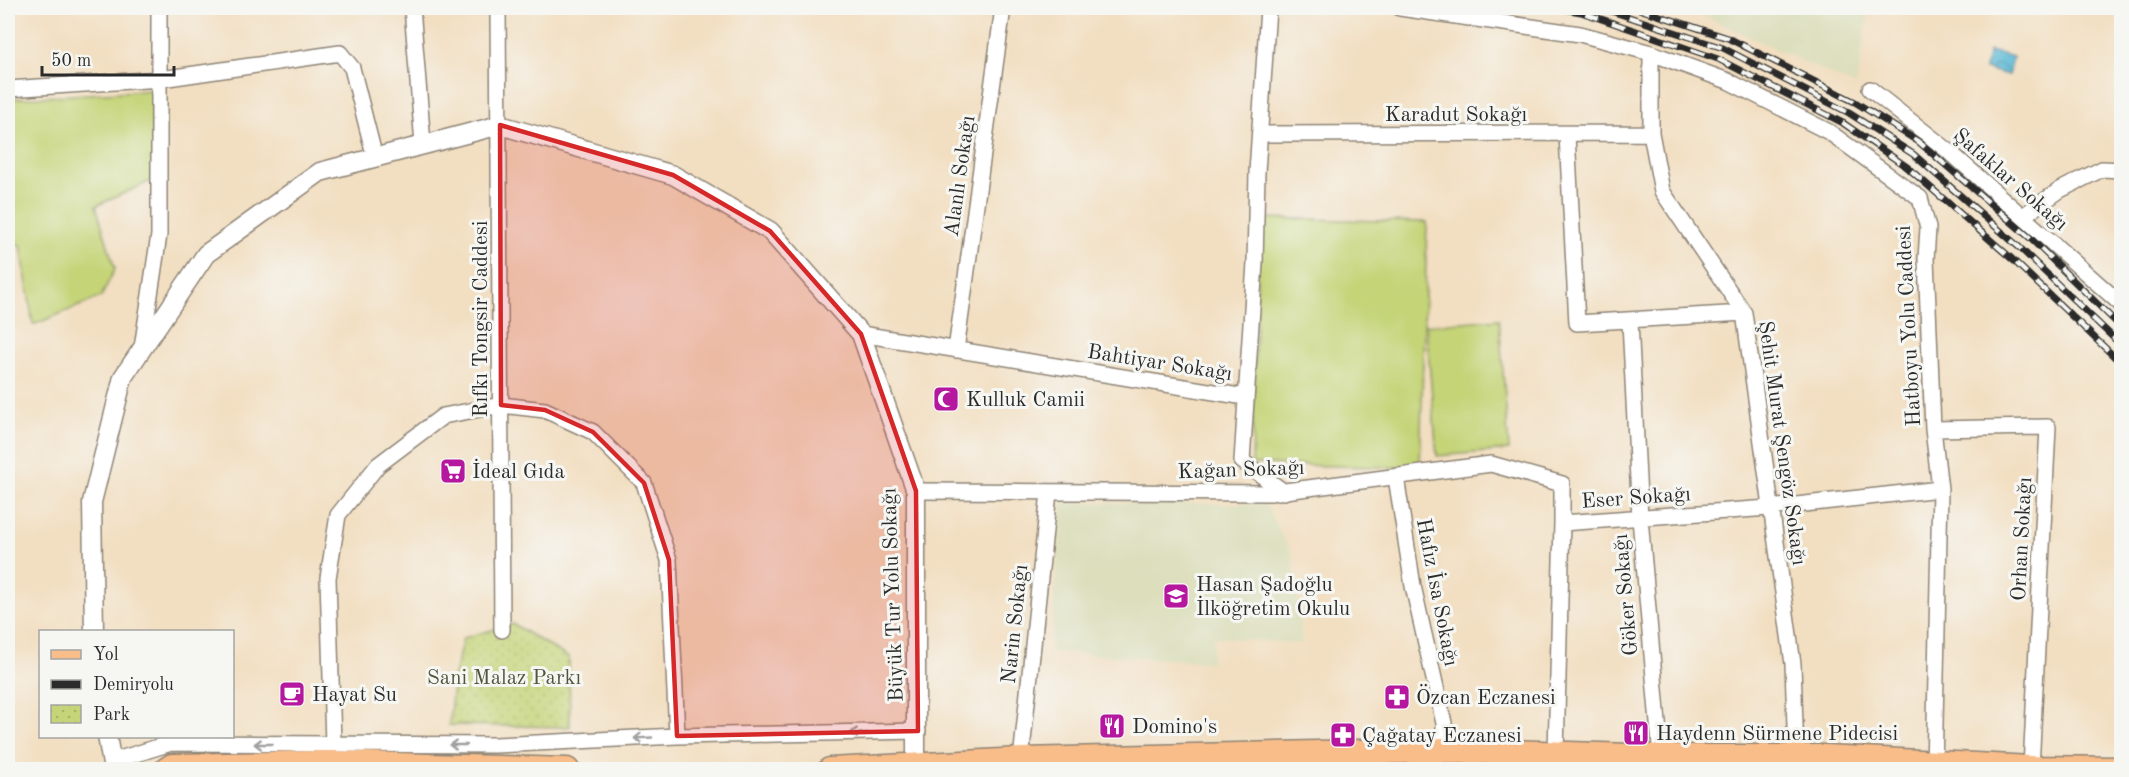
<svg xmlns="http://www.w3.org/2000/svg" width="2129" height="777" viewBox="0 0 2129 777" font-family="'Old Standard TT',serif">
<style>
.built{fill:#dcdebc}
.grass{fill:#c4d477;stroke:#788051;stroke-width:1.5}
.park{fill:url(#park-dots);stroke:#788051;stroke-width:1.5}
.water{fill:url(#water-waves);stroke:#417280;stroke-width:1.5}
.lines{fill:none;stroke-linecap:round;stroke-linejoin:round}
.minor-casing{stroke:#8e8476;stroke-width:18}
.tertiary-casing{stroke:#8e8476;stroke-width:21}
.primary-casing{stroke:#8e8476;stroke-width:27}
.minor{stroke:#fff;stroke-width:15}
.tertiary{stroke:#fff;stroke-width:18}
.primary{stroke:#f9bd89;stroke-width:24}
.rail-casing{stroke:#2b2b2b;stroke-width:7}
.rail{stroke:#f6f6f2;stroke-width:4.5;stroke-dasharray:14;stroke-linecap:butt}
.oneway{stroke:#a0a0a0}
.marked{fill:#d62828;fill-opacity:0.2;stroke:#d62828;stroke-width:4.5;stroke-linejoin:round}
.labels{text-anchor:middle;stroke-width:6;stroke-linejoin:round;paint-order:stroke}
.street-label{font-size:21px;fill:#2b2b2b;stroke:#f6f6f2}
.poi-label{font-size:21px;fill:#2b2b2b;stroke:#f6f6f2;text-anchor:start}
.park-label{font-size:21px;fill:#51553e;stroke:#f6f6f2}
</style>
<defs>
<pattern id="park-dots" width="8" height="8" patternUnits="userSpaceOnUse" patternTransform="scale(1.5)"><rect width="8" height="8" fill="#c4d477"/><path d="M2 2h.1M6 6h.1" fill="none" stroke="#a9b667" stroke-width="1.8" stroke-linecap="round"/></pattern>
<pattern id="water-waves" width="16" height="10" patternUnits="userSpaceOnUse" patternTransform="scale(1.5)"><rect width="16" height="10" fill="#57b8d5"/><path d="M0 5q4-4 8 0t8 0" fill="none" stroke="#4896ad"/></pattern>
</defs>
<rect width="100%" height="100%" fill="#f6f6f2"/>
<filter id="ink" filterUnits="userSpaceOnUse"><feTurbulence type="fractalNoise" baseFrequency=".0167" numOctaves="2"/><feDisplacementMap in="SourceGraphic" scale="12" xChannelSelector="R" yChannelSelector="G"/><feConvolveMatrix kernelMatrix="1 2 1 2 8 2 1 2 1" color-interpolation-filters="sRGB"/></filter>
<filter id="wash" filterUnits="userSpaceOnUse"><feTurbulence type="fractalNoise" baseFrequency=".008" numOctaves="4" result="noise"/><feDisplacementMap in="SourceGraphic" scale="24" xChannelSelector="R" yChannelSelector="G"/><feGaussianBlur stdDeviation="1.35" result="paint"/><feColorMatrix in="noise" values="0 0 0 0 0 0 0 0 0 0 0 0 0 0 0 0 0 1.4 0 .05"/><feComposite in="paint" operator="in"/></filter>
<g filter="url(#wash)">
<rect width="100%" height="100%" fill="#f2dec0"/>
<path class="built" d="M1687 8H1869L1856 86Z
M1062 502 1265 504 1293 555 1302 644 1214 637 1211 662 1050 652Z"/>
<path class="grass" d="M152 90 153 180 96 206 115 269 101 297 33 325 21 245 8 243V99Z
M1259 218 1427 222 1420 468 1252 464Z
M1499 319 1509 450 1437 456 1426 325Z"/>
<path class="park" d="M513 624 569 658 570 727 449 725 454 676 463 638Z"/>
<path class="water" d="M1989 51 2013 57 2009 75 1985 69Z"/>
</g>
<g filter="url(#ink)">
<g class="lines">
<defs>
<path id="minor" d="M412 8 423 144
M498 8 502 630
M1268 8 1257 172 1255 263 1242 461 1284 492
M1400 8 1580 34 1651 53 1728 81 1829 132 1920 198 1928 228 1926 259 1933 429 1940 489 1934 770
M1651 53V133L1662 191 1744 313 1793 664 1796 757
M8 89 161 79 340 53 352 68 375 158
M1870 89 1951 153 2122 305
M1261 134 1651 133
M1567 135 1577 323 1744 313
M2023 216 2060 190 2102 169 2122 170
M1630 322 1640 518 1661 757
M861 334 1245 397
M142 348 159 235V8
M956 350 1003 8
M1933 429 2048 427 2031 768
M1396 477 1413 586 1444 723V750
M916 491 1270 493 1491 464 1562 484V523
M333 744 328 578 338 515 378 465 443 416 501 405 545 410 593 432 644 483 669 560 677 736
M1556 752 1562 523 1769 508 1940 489
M1021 760 1049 492
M113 761 171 743 495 745 677 736 918 731"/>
<path id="tertiary" d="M94 632 92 502 123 377 206 254 320 172 500 125 673 175 770 231 861 334 916 491V767
M107 736 113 770"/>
<path id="primary" d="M166 770 172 766 326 763 567 770
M830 770 1021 760 1444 750 1661 757H1826L2031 768 2122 769"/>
</defs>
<use href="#minor" class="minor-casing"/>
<use href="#tertiary" class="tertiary-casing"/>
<use href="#primary" class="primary-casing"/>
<use href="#minor" class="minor"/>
<use href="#tertiary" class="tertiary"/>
<use href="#primary" class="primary"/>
<defs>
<path id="rail" d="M1558 8 1581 12 1718 59 1843 123 1907 167 2012 259 2122 364
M1602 8 1723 48 1849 113 1913 154 2020 248 2122 346
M1636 8 1728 38 1855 102 1919 142 2029 237 2122 328"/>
</defs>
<use href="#rail" class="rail-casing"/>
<use href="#rail" class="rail"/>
</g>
<defs><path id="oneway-shaft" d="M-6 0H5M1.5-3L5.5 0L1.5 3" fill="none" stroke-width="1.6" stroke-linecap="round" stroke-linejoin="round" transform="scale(1.5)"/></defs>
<g class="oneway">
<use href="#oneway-shaft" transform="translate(859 733) rotate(179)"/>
<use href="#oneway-shaft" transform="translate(643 738) rotate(177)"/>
<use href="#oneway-shaft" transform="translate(263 744) rotate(-180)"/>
<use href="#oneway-shaft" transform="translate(458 745) rotate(-180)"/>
</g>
</g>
<path class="marked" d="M500 125 673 175 770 231 861 334 916 491 918 731 677 736 669 560 644 483 593 432 545 410 501 405Z"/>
<defs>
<symbol id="mosque-square" viewBox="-11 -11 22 22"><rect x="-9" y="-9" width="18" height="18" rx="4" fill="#b5179e" stroke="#f6f6f2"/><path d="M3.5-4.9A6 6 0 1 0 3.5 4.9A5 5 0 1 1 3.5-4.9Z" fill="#fff"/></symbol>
<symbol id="supermarket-square" viewBox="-11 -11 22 22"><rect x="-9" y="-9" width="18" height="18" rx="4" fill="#b5179e" stroke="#f6f6f2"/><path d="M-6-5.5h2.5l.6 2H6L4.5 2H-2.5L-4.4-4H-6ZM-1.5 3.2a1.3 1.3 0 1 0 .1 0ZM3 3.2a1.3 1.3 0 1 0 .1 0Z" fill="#fff"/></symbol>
<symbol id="school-square" viewBox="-11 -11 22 22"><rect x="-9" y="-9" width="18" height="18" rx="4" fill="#b5179e" stroke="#f6f6f2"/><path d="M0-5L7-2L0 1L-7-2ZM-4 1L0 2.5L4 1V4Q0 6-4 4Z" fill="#fff"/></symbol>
<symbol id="cafe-square" viewBox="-11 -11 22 22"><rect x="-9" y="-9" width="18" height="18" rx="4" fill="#b5179e" stroke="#f6f6f2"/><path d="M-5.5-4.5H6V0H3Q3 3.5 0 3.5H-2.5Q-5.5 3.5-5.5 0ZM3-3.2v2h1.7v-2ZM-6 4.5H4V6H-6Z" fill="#fff"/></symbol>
<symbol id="pharmacy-square" viewBox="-11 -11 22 22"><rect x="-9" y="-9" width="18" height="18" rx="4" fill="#b5179e" stroke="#f6f6f2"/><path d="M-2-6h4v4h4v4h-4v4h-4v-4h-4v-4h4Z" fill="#fff"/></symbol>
<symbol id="restaurant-square" viewBox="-11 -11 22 22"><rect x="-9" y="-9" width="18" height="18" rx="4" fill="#b5179e" stroke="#f6f6f2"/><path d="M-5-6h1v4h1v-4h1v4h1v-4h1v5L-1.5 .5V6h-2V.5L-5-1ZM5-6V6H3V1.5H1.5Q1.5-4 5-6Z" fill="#fff"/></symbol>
</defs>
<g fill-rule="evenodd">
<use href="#mosque-square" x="931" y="384" width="30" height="30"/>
<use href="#supermarket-square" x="438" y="456" width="30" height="30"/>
<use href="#school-square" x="1161" y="581" width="30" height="30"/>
<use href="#cafe-square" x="277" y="679" width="30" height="30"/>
<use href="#pharmacy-square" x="1382" y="682" width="30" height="30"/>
<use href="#restaurant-square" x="1097" y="711" width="30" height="30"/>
<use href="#restaurant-square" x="1621" y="718" width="30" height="30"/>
<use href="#pharmacy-square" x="1328" y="720" width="30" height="30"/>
</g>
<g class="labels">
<g class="street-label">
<text x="1456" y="121">Karadut Sokağı</text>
<text transform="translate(959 176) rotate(-82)" y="7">Alanlı Sokağı</text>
<text transform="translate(2011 179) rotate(41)" y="7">Şafaklar Sokağı</text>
<text transform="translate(480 319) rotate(-90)" y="7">Rıfkı Tongsir Caddesi</text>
<text transform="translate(1908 326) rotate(-93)" y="7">Hatboyu Yolu Caddesi</text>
<text transform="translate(1160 362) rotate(9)" y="7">Bahtiyar Sokağı</text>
<text transform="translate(1783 443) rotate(82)" y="7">Şehit Murat Şengöz Sokağı</text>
<text transform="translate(1241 469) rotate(-2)" y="7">Kağan Sokağı</text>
<text transform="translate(1636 497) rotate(-4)" y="7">Eser Sokağı</text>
<text transform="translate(2021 539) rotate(-87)" y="7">Orhan Sokağı</text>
<text transform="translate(1438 592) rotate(79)" y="7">Hafız İsa Sokağı</text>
<text transform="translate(892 595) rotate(-92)" y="7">Büyük Tur Yolu Sokağı</text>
<text transform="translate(1625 595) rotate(-95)" y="7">Göker Sokağı</text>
<text transform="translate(1014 624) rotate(-84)" y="7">Narin Sokağı</text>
</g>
<g class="poi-label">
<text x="966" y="406">Kulluk Camii</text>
<text x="472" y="478">İdeal Gıda</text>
<text x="1196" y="591">Hasan Şadoğlu<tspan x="1196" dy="24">İlköğretim Okulu</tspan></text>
<text x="312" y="701">Hayat Su</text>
<text x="1416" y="704">Özcan Eczanesi</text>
<text x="1132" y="733">Domino's</text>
<text x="1656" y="740">Haydenn Sürmene Pidecisi</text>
<text x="1362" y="742">Çağatay Eczanesi</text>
</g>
<g class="park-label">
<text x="504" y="684">Sani Malaz Parkı</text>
</g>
</g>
<rect width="2129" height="777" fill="none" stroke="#f6f6f2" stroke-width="30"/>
<rect x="39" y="630" width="195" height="108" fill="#f6f6f2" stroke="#a5a5a2" stroke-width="1.5"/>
<rect x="51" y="650" width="30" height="9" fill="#f9bd89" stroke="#a5a5a2" stroke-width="1.5"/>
<text x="93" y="660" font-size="18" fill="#2b2b2b">Yol</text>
<rect x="51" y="680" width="30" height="9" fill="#2b2b2b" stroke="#a5a5a2" stroke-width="1.5"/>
<text x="93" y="690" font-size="18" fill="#2b2b2b">Demiryolu</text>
<rect x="51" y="705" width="30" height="18" fill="url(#park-dots)" stroke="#a5a5a2" stroke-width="1.5"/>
<text x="93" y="720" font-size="18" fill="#2b2b2b">Park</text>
<path d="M42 66v9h132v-9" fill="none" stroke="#2b2b2b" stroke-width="3"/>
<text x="51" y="66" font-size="18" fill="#2b2b2b" stroke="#f6f6f2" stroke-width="4.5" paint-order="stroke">50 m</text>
</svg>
